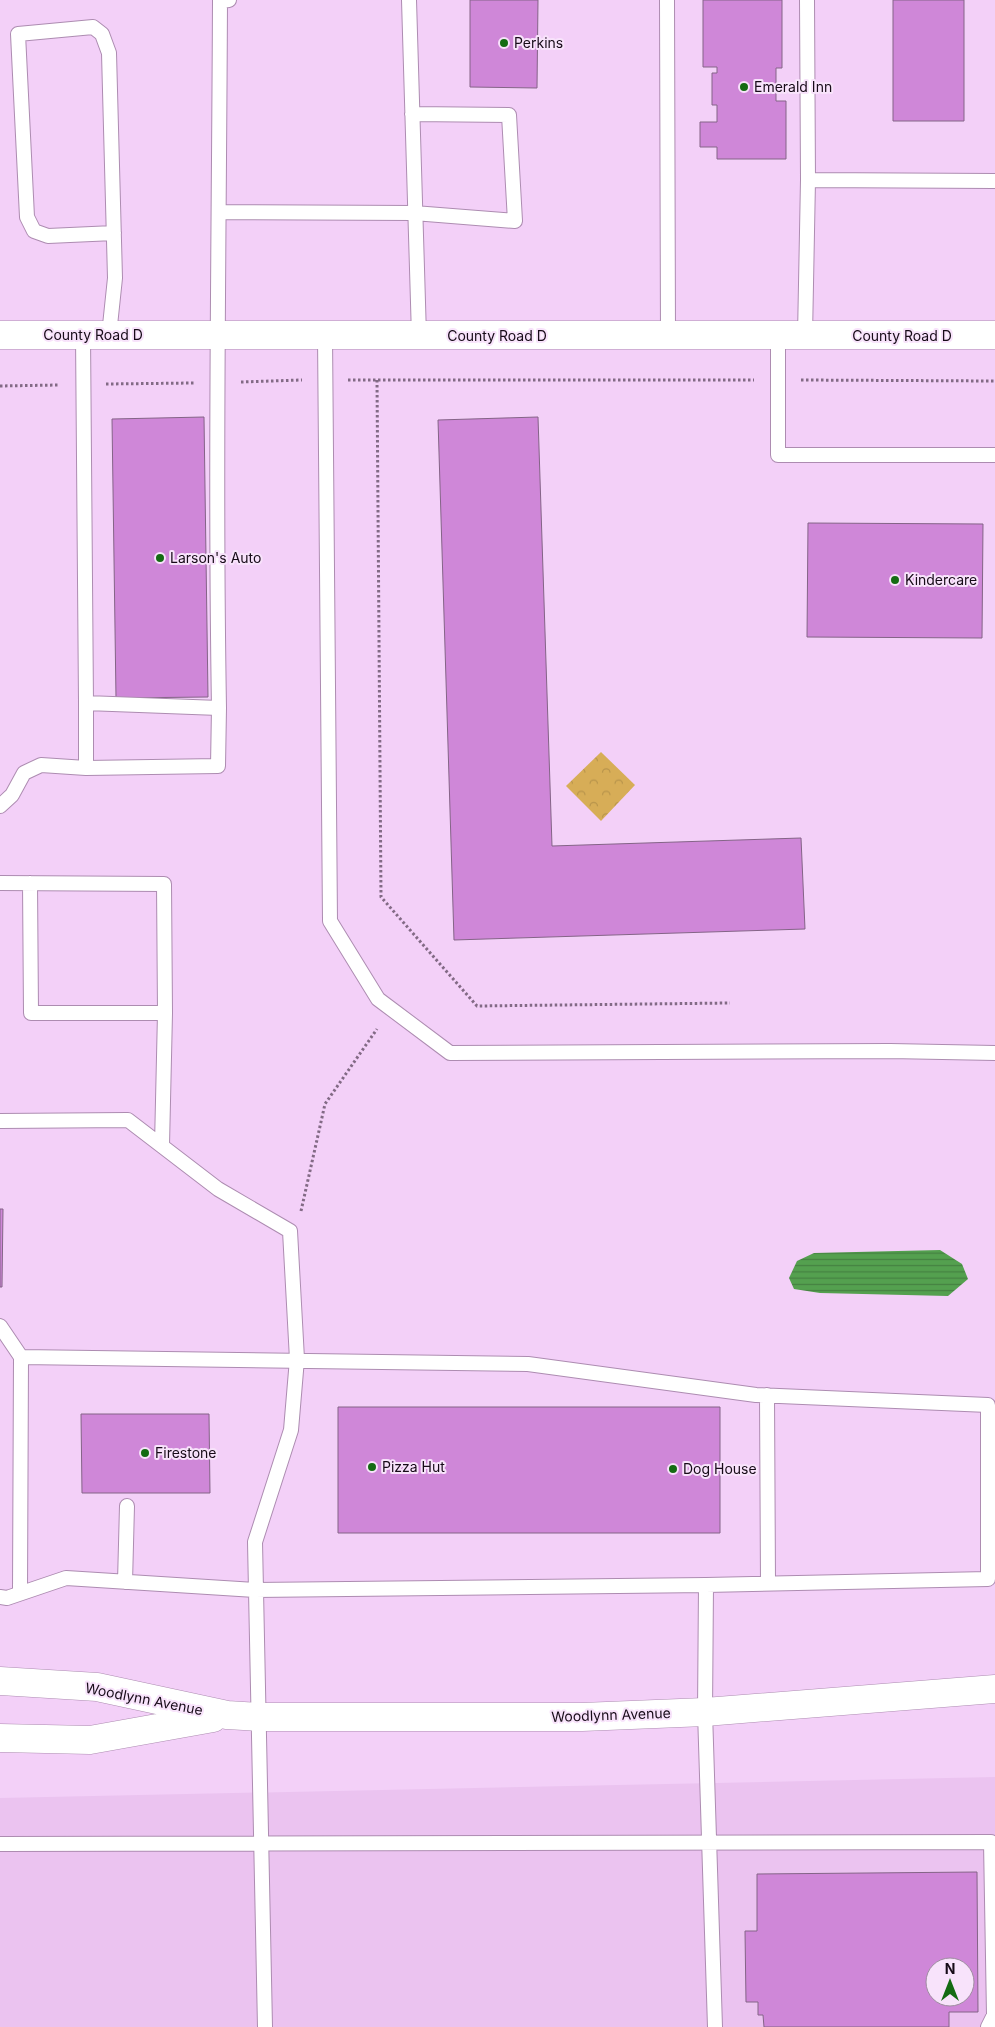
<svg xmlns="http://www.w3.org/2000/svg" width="995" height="2027" viewBox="0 0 995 2027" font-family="Inter,sans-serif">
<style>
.built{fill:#ebc3f0;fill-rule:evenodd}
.forest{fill:url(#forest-crowns)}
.water{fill:url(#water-rules)}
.building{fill:#cf87d8;stroke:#846487;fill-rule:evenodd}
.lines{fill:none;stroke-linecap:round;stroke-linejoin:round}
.service-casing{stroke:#ad8cb1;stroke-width:16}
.tertiary-casing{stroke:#ad8cb1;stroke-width:29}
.path{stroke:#826a85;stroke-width:3;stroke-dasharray:2.5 2.5;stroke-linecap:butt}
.service{stroke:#fff;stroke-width:14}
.tertiary{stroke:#fff;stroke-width:28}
.poi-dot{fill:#146b13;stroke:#f8e3fb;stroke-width:2}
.labels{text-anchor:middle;stroke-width:4;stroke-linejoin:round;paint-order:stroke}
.poi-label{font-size:14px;fill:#170b18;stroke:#f8e3fb;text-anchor:start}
.street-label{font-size:14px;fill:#170b18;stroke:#f8e3fb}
</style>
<defs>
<pattern id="forest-crowns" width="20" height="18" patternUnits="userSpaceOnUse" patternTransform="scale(1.25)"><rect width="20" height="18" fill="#d7ad57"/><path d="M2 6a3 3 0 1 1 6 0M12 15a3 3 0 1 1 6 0" fill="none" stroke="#b8944b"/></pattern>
<pattern id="water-rules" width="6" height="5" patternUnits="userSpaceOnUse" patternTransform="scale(1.25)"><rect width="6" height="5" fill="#54a04f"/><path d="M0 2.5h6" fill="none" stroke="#458141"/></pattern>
</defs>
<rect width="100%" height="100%" fill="#f3d0f8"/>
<path class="built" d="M995 1777V2027H0V1798ZM935 1967H965V1997H935Z"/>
<path class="forest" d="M601 752 635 785 601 821 566 786Z"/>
<path class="water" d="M940 1250 962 1264 968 1279 948 1296 820 1293 794 1289 789 1278 797 1261 814 1253Z"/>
<path class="building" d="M470 0H538L537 88 470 87Z
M703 0H782V68H776V101H786V159H717V147H700V122H717V105H712V73H717V67H703Z
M893 0H964V121H893Z
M204 417 208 697 116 698 112 419Z
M538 417 552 846 801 838 805 929 454 940 438 420Z
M808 523 983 524 982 638 807 637Z
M0 1209H3L2 1287H0Z
M338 1407H720V1533H338Z
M81 1414H209L210 1493H82Z
M977 1872 978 2012H949V2027H764L763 2015H758V2002H746L745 1931H757V1874ZM935 1967H965V1997H935Z"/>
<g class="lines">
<defs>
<path id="service" d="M409 0 419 336
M667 0 668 336
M807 0 808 180
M219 212 414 213 515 221 509 115 412 114
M83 335 86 703 219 708C215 472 219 237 220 1L229 0
M109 335 115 278 109 53 102 34 93 27 18 34 27 217 34 231 48 236 114 233
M325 336 330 921 378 999 450 1053 890 1051 995 1053
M778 336V455H995
M805 336 808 180 995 181
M86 768V703
M0 806 12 795 24 773 41 765 86 768 218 766 219 708
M0 883 164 884 165 1013H31L30 883
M0 1121 128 1120 218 1189 290 1231 297 1359 291 1430 255 1542 265 2027
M162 1145 165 1013
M0 1326 21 1357 528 1364 756 1395 988 1405V1579L706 1585 255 1590 66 1578 7 1598 0 1597
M767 1395 768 1583
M125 1582 127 1506
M706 1585 705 1712 715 2027
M20 1593 21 1357
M0 1844 991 1842 994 2015 988 2027"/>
<path id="tertiary" d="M0 335H995
M0 1681 97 1687 227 1715 259 1717H582L705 1712 995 1689
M0 1738 90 1740 213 1718"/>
</defs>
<use href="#service" class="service-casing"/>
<use href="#tertiary" class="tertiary-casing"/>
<path class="path" d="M348 380H754
M377 380 381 897 477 1006 730 1003
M801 380 995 381
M241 382 302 380
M106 384 194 383
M0 386 59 385
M301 1211 325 1104 377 1029"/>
<use href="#service" class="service"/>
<use href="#tertiary" class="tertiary"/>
</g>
<g class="poi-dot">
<circle cx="504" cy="43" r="5"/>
<circle cx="744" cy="87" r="5"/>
<circle cx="160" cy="558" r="5"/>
<circle cx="895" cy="580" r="5"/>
<circle cx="145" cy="1453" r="5"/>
<circle cx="372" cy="1467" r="5"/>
<circle cx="673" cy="1469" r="5"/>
</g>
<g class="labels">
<g class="poi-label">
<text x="514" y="48">Perkins</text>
<text x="754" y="92">Emerald Inn</text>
<text x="170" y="563">Larson's Auto</text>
<text x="905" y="585">Kindercare</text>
<text x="155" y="1458">Firestone</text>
<text x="382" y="1472">Pizza Hut</text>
<text x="683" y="1474">Dog House</text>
</g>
<g class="street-label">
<text x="93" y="340">County Road D</text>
<text x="497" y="341">County Road D</text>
<text x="902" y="341">County Road D</text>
<text transform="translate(144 1699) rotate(11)" y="5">Woodlynn Avenue</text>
<text transform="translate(611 1715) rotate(-2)" y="5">Woodlynn Avenue</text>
</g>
</g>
<g transform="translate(950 1982)"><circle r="24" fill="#f8e3fb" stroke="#9e8da0"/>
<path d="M0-4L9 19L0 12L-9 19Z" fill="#146b13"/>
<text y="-8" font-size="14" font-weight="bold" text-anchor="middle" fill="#170b18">N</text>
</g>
</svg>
